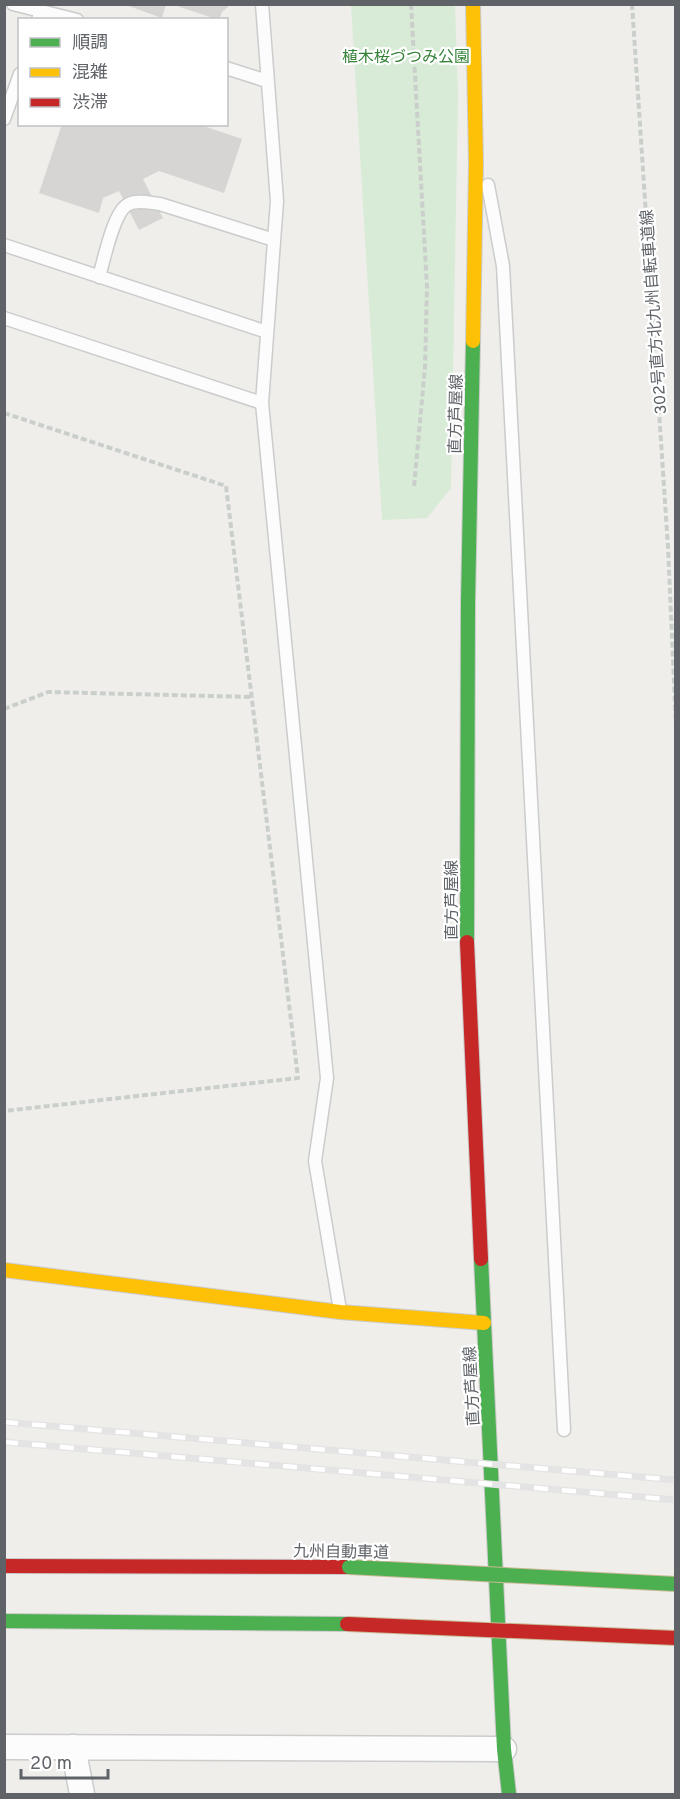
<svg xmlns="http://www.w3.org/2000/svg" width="680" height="1799" viewBox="0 0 680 1799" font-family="Overpass,'Noto Sans JP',sans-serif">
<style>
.green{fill:#d8ebd6}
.building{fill:#d6d5d3}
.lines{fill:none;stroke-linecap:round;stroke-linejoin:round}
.lane-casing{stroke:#cbcccc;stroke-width:15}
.street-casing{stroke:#cbcccc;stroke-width:27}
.fast-casing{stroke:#cacacb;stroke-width:16}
.slow-casing{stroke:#cacacb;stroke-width:16}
.jam-casing{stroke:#cacacb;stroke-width:16}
.path{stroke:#cacfcc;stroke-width:4;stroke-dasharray:6 3;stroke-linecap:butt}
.lane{stroke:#fdfcfc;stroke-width:12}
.street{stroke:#fdfcfc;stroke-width:24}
.fast{stroke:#4caf50;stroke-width:14}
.slow{stroke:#ffc107;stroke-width:14}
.jam{stroke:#c62828;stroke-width:14}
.rail-casing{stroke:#e4e4e4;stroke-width:7}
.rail{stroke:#fff;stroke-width:4.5;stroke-dasharray:14;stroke-linecap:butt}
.fast-bridge-casing{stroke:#c8b996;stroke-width:16;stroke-linecap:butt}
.jam-bridge-casing{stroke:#c8b996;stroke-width:16;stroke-linecap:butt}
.fast-bridge{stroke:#4caf50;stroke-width:14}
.jam-bridge{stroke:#c62828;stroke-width:14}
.labels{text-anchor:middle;stroke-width:4.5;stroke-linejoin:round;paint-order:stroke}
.park-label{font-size:16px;fill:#348238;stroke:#fff}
.street-label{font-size:16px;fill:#5f6368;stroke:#fff}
</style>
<rect width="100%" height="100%" fill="#efeeea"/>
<path class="green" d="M351 5H455L458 95 451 488 427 518 382 520Z"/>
<path class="building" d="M123 4H166L162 18Z
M231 4 222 12 219 20 174 5Z
M62 124H198L242 139 224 193 159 171 143 179 163 218 139 230 119 191 103 198 99 213 39 193Z"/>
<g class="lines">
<defs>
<path id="lane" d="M13 4 41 11 38 20
M262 4 277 201 262 403
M41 11 77 20
M226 68 267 81
M4 119 20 74
M488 185 503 266 564 1430
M4 245 267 332
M99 277C104 260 113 214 127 205 136 199 150 203 160 204L274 240
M4 318 262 403 327 1078 315 1161 340 1310"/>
<path id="street" d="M4 1747 504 1749
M73 1747 82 1794"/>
<path id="fast" d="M467 942 468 603 473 341
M481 1259 504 1749 509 1794
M4 1621 347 1624"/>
<path id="slow" d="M473 341 476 163 473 4
M4 1270 340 1312 484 1323"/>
<path id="jam" d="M467 942 481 1259
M4 1566 349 1567"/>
</defs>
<use href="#lane" class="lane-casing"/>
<use href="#street" class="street-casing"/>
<use href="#fast" class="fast-casing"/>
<use href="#slow" class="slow-casing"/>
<use href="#jam" class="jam-casing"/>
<path class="path" d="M411 4 427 287 425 367 414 487
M632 4 668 547 676 727
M4 413 226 486 298 1078 4 1111
M4 709 48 692 252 697"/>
<use href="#lane" class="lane"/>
<use href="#street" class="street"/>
<use href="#fast" class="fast"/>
<use href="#slow" class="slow"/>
<use href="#jam" class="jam"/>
<defs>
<path id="rail" d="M4 1422 676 1480
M4 1442 676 1500"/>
</defs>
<use href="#rail" class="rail-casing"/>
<use href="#rail" class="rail"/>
<defs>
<path id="fast-bridge" d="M349 1567 676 1584"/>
<path id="jam-bridge" d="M347 1624 676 1638"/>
</defs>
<use href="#fast-bridge" class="fast-bridge-casing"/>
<use href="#jam-bridge" class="jam-bridge-casing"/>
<use href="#fast-bridge" class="fast-bridge"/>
<use href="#jam-bridge" class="jam-bridge"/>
</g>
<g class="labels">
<g class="park-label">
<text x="406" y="62">植木桜づつみ公園</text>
</g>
<g class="street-label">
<text transform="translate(653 312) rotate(-94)" y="6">302号直方北九州自転車道線</text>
<text transform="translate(455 414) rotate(-89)" y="6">直方芦屋線</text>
<text transform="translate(451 900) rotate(-90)" y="6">直方芦屋線</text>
<text transform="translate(471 1386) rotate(-93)" y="6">直方芦屋線</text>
<text transform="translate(341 1551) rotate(1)" y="6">九州自動車道</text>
</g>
</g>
<rect width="680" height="1799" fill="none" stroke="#5f6368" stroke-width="12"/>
<rect x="18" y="18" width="210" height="108" fill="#ffffff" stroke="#bfc1c3" stroke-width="1.5"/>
<rect x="30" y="38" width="30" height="9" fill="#4caf50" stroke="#bfc1c3" stroke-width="1.5"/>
<text x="72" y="48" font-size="18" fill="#5f6368">順調</text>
<rect x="30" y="68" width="30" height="9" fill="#ffc107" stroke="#bfc1c3" stroke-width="1.5"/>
<text x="72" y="78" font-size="18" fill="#5f6368">混雑</text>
<rect x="30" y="98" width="30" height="9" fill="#c62828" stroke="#bfc1c3" stroke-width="1.5"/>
<text x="72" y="108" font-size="18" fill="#5f6368">渋滞</text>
<path d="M21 1769v9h87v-9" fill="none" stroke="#5f6368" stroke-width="3"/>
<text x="30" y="1769" font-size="18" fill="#5f6368" stroke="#ffffff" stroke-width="4.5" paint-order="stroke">20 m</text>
</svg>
